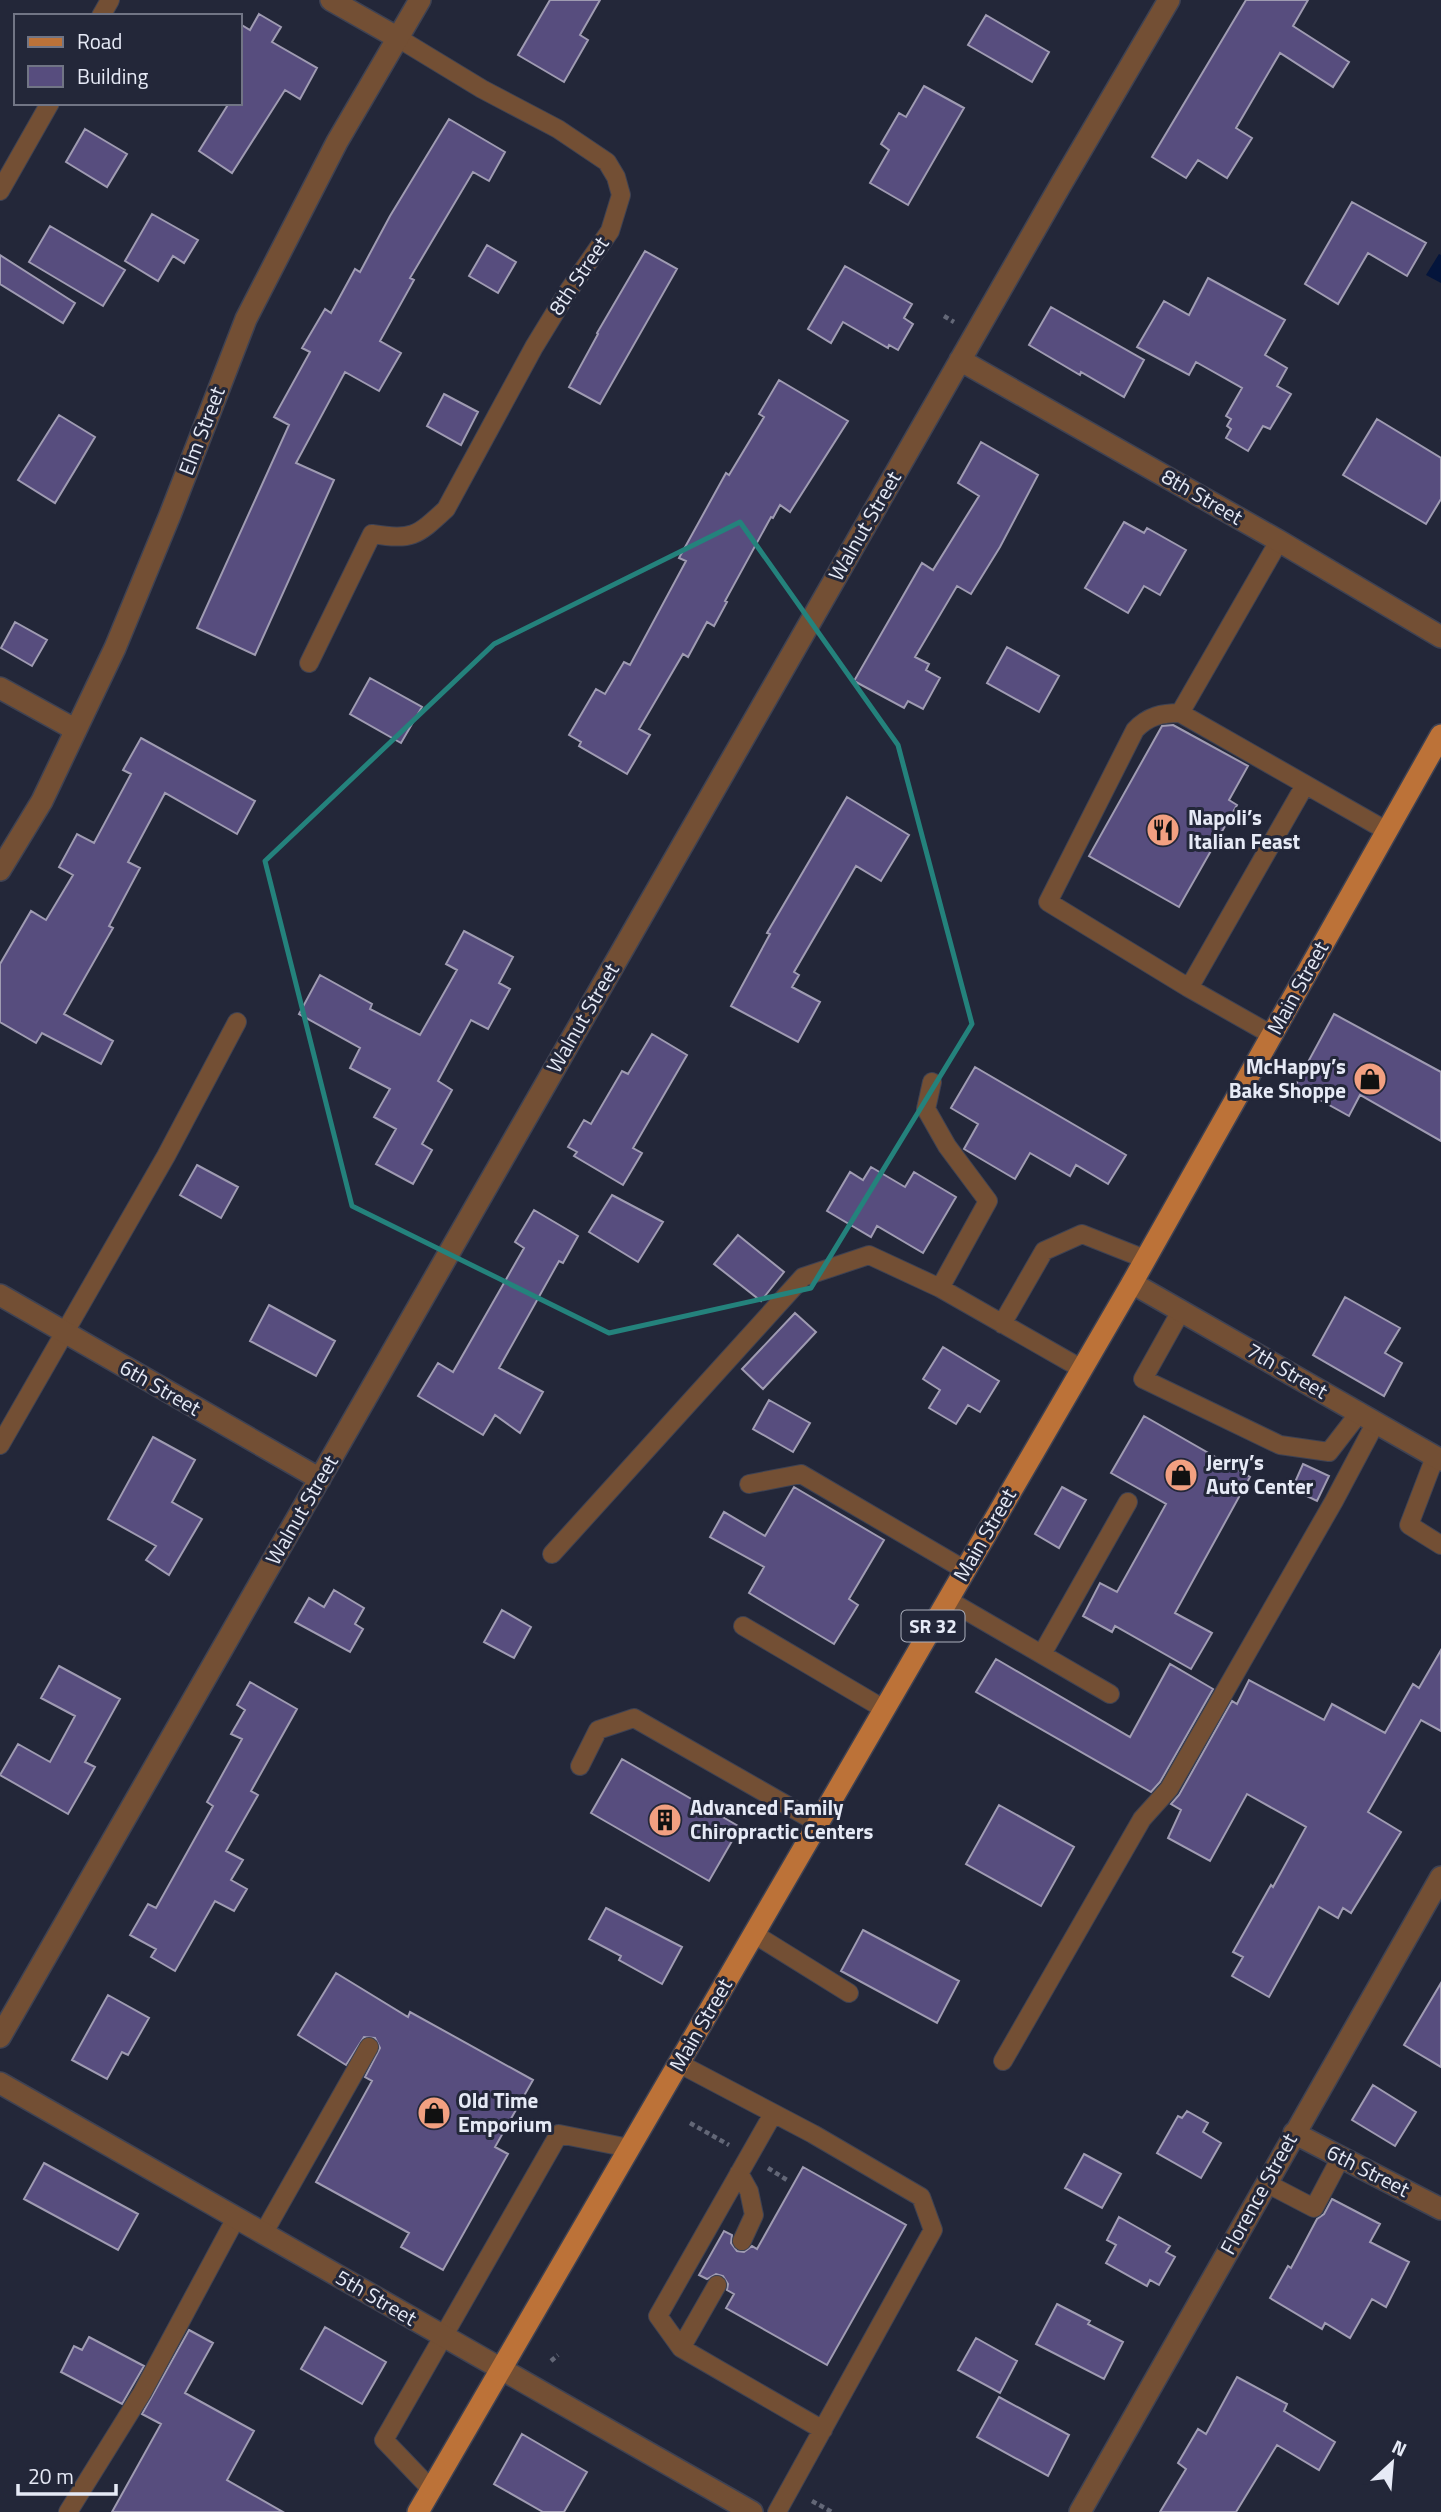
<svg xmlns="http://www.w3.org/2000/svg" width="1441" height="2512" viewBox="0 0 1441 2512" font-family="'Titillium Web',sans-serif">
<style>
.water{fill:#04153c}
.building{fill:#574d7e;stroke:#9f9bb2;stroke-width:2}
.lines{fill:none;stroke-linecap:round;stroke-linejoin:round}
.service-casing{stroke:#3e4253;stroke-width:20}
.minor-casing{stroke:#3e4253;stroke-width:24}
.primary-casing{stroke:#3e4253;stroke-width:24}
.path{stroke:#636777;stroke-width:4.5;stroke-dasharray:5 3.5;stroke-linecap:butt}
.service{stroke:#734f34;stroke-width:18}
.minor{stroke:#734f34;stroke-width:21}
.primary{stroke:#bc7238;stroke-width:21}
.marked{fill:none;stroke:#24827c;stroke-width:5;stroke-linejoin:round}
.labels{text-anchor:middle;stroke-width:6;stroke-linejoin:round;paint-order:stroke}
.shield{fill:#232739;stroke:#acb0bd;stroke-width:2}
.shield-label{font-size:19px;font-weight:bold;fill:#e6eaf6}
.street-label{font-size:21px;fill:#e6eaf6;stroke:#232739}
.poi-label{font-size:21px;font-weight:bold;fill:#e6eaf6;stroke:#232739;text-anchor:start}
</style>
<rect width="100%" height="100%" fill="#232739"/>
<path class="water" d="M1439 254 1441 255V283L1426 275Z"/>
<path class="building" d="M550 0H600L580 35 588 40 564 82 518 55Z
M1246 0H1308L1293 26 1349 62 1333 87 1280 53 1236 128 1252 138 1227 178 1198 160 1186 178 1152 157Z
M259 14 281 27 272 42 317 68 300 99 285 90 232 173 199 151 229 103H240V24L250 30Z
M986 15 1049 52 1032 82 968 45Z
M924 86 964 108 908 205 870 183 889 150 881 144 899 113 906 117Z
M449 119 505 152 489 181 473 172 410 278 414 280 380 341 401 353 379 391 345 372 296 463 334 480 255 655 197 628 289 425 274 417 310 352 302 348 325 309 331 313 355 269 360 272 390 216Z
M85 129 127 154 107 187 66 162Z
M1352 202 1426 243 1407 276 1368 253 1338 304 1305 284Z
M152 214 198 240 184 263 173 256 158 281 125 261Z
M50 226 125 270 103 306 29 262Z
M487 245 516 262 498 293 469 276Z
M645 251 677 269 600 404 569 387 598 334 597 333Z
M0 255 75 303 63 323 0 284Z
M845 266 912 304 904 318 913 324 898 350 889 345 888 348 843 322 831 343 808 329Z
M1208 278 1285 320 1265 355 1287 368 1277 386 1291 394 1270 429 1263 426 1248 451 1226 438 1231 429 1227 426 1231 419 1226 416 1242 388 1196 362 1189 375 1137 347 1164 301 1189 315Z
M1051 307 1144 360 1124 397 1081 372 1080 375 1029 345Z
M779 380 848 421 790 512 780 505 773 518 771 517 725 601 727 602 714 626 707 622 688 657 683 654 639 729 650 735 627 774 579 746 581 742 569 735 596 689 605 694 624 662 630 665 686 561 679 558 726 473 729 475 764 417 759 414Z
M444 394 478 412 461 445 427 426Z
M59 415 95 437 55 503 18 480Z
M1377 419 1441 458V499L1426 524 1343 475Z
M981 442 1038 475 1000 547 971 594 957 586 915 657 929 664 926 670 940 678 923 709 908 701 904 708 854 681 922 563 933 570 979 496 958 483Z
M1124 522 1144 533 1147 528 1186 550 1160 595 1144 586 1128 613 1085 588Z
M15 622 47 640 32 666 1 648Z
M1007 647 1059 676 1039 712 987 683Z
M370 678 422 707 401 743 350 714Z
M1173 725 1248 766 1229 800 1237 805 1179 907 1089 856 1162 726Z
M141 738 255 801 237 834 165 793 128 862 140 868 109 926 113 928 64 1014 113 1041 101 1064 42 1033 36 1043 0 1022V964L31 911 46 920 73 875 59 867 77 834 94 843 131 774 123 770Z
M847 797 909 835 881 881 856 866 794 972 799 975 792 987 820 1002 798 1042 731 1006 770 934 767 933Z
M464 931 513 957 499 983 510 989 488 1029 471 1020 438 1081 452 1090 422 1144 432 1150 413 1184 376 1164 396 1129 374 1117 390 1089 350 1068 360 1048 299 1014 320 975 372 1004 370 1009 420 1035 457 970 446 964Z
M1334 1014 1441 1072V1141L1360 1095 1349 1116 1295 1086Z
M652 1034 687 1055 633 1148 642 1153 623 1185 574 1156 577 1152 568 1147 584 1120 591 1124 622 1071 628 1074Z
M975 1067 1126 1155 1108 1184 1076 1165 1070 1176 1030 1153 1015 1179 964 1149 978 1124 951 1108Z
M197 1165 238 1187 221 1218 180 1195Z
M871 1167 905 1187 914 1172 956 1197 923 1253 877 1226 871 1237 827 1211 850 1172 863 1180Z
M612 1195 663 1222 638 1262 589 1232Z
M534 1210 578 1236 563 1263 559 1261 499 1368 543 1392 520 1433 495 1415 483 1435 418 1396 438 1363 453 1372 524 1248 515 1242Z
M738 1235 784 1272 761 1301 714 1264Z
M1345 1297 1400 1328 1385 1353 1402 1363 1384 1396 1313 1355Z
M269 1305 335 1341 316 1376 250 1341Z
M795 1313 816 1332 763 1389 742 1369Z
M943 1347 999 1381 980 1412 968 1405 956 1424 929 1408 940 1390 923 1379Z
M769 1400 810 1423 793 1452 753 1429Z
M1144 1416 1250 1477 1175 1613 1212 1633 1191 1669 1115 1626 1112 1632 1083 1616 1100 1583 1117 1592 1166 1504 1111 1473Z
M153 1437 195 1460 172 1502 202 1519 169 1575 146 1560 156 1546 108 1519Z
M1303 1464 1329 1476 1317 1501 1292 1489Z
M794 1487 884 1540 849 1599 858 1605 834 1644 749 1593 764 1567 710 1537 724 1512 765 1536Z
M1062 1487 1086 1500 1059 1548 1035 1534Z
M334 1590 364 1608 355 1624 363 1629 350 1652 295 1622 309 1598 324 1607Z
M502 1610 531 1627 514 1658 484 1642Z
M1441 1650V1731L1421 1720 1368 1812 1401 1832 1351 1913 1343 1908 1338 1918 1319 1907 1269 1997 1232 1976 1243 1957 1233 1952 1271 1885 1273 1887 1306 1827 1247 1794 1210 1861 1168 1838 1181 1810 1171 1804 1179 1795 1232 1701 1237 1704 1249 1680 1324 1720 1332 1704 1385 1733 1413 1684 1419 1688Z
M996 1659 1130 1737 1170 1664 1213 1689 1160 1782 1151 1792 976 1692Z
M59 1666 120 1699 85 1762 95 1767 68 1814 0 1775 18 1744 50 1762 75 1716 41 1698Z
M250 1682 297 1709 251 1791 258 1795 226 1851 243 1860 231 1880 247 1889 234 1911 215 1901 175 1971 151 1957 156 1949 130 1935 148 1904 156 1908 213 1806 207 1802 242 1739 231 1734 245 1710 237 1705Z
M622 1759 740 1827 709 1881 591 1813Z
M999 1805 1074 1847 1041 1906 966 1864Z
M606 1908 682 1947 662 1984 619 1960 621 1956 589 1939Z
M863 1930 959 1981 937 2023 841 1971Z
M336 1973 408 2017 410 2012 533 2080 495 2147 508 2154 443 2270 401 2247 409 2233 316 2182 372 2081 365 2077 380 2048 375 2038 364 2037 346 2065 298 2035Z
M1441 1983V2067L1404 2045Z
M108 1995 149 2018 128 2055 122 2052 107 2079 72 2060Z
M1373 2085 1416 2112 1395 2146 1352 2120Z
M1187 2111 1208 2123 1203 2132 1221 2143 1201 2178 1157 2153 1178 2116 1182 2118Z
M1084 2154 1121 2174 1102 2208 1065 2188Z
M44 2163 138 2214 118 2250 24 2199Z
M803 2167 906 2225 827 2365 726 2308 734 2294 727 2290 728 2284 723 2276 716 2274 707 2279 699 2275 724 2231 732 2235 731 2243 737 2251 744 2252 752 2246 757 2249Z
M1332 2199 1380 2224 1370 2242 1409 2262 1386 2307 1372 2299 1350 2338 1325 2323 1322 2329 1270 2298 1288 2266 1291 2268 1317 2219 1324 2214Z
M1119 2217 1170 2246 1166 2252 1175 2257 1159 2285 1150 2280 1147 2286 1106 2263 1116 2245 1107 2240Z
M1057 2304 1090 2321 1088 2324 1123 2342 1104 2379 1036 2344Z
M325 2327 386 2362 362 2404 301 2369Z
M189 2330 213 2343 185 2393 254 2431 227 2480 283 2512H112L161 2424 142 2414Z
M89 2337 144 2366 122 2404 61 2372 74 2346 82 2350Z
M976 2338 1017 2361 1000 2393 958 2370Z
M1237 2377 1287 2404 1284 2411 1335 2442 1319 2470 1277 2445 1236 2512H1160L1186 2469 1178 2463 1198 2429 1206 2434Z
M999 2397 1069 2435 1048 2476 977 2437Z
M522 2434 587 2472 564 2512H543L494 2484Z"/>
<g class="lines">
<defs>
<path id="service" d="M101 16 110 0
M0 191 50 103
M1279 541 1180 713 1387 831
M309 663 372 534C412 540 416 537 446 509L534 347 567 293 610 231 621 195 616 177 607 162 558 129 482 89 398 38
M1180 713C1162 713 1148 716 1135 730L1048 902 1189 988 1272 1035
M1189 988 1305 785
M932 1082 926 1109 947 1146 988 1201 940 1288
M1181 1311 1143 1379 1280 1445 1329 1452 1360 1412
M1002 1324 1044 1251 1082 1234 1145 1259
M0 1445 166 1156 237 1022
M1435 1457 1409 1525 1441 1545
M749 1484 801 1474 965 1570
M552 1554 803 1277 869 1255 940 1288 1082 1369
M948 1600 1110 1694
M743 1626 884 1709
M1042 1654 1128 1502
M580 1766 598 1730 634 1718 818 1823
M754 1934 849 1993
M1003 2061 1142 1819 1169 1789 1334 1501 1376 1422
M678 2063 813 2134 921 2197 933 2230 777 2512
M773 2114 658 2316 681 2348 823 2430
M739 2173 749 2191 754 2215 742 2241
M1266 2183 1314 2208 1341 2157
M263 2234 369 2047
M681 2348 717 2285
M431 2489 384 2440 559 2134 629 2148
M68 2512 142 2393 236 2218"/>
<path id="minor" d="M331 0 398 38
M960 360 1279 541 1441 637
M0 688 76 730
M0 870 42 801 115 648 170 515 246 319 337 142 420 0
M1132 1283 1441 1460
M0 1295 320 1479
M0 2037 1060 186 1169 0
M0 2083 752 2512
M1294 2133 1441 2209
M1080 2512 1441 1877"/>
<path id="primary" d="M418 2512 1132 1283 1441 735"/>
</defs>
<use href="#service" class="service-casing"/>
<use href="#minor" class="minor-casing"/>
<use href="#primary" class="primary-casing"/>
<path class="path" d="M944 316 954 322
M690 2123 729 2145
M768 2168 787 2180
M551 2361 558 2355
M812 2501 832 2512"/>
<use href="#service" class="service"/>
<use href="#minor" class="minor"/>
<use href="#primary" class="primary"/>
</g>
<path class="marked" d="M740 522 898 745 972 1024 811 1288 609 1333 352 1206 265 861 494 644Z"/>
<defs>
<symbol id="restaurant-disc" viewBox="-11 -11 22 22"><circle r="9.5" fill="#f2a081" stroke="#232739"/><path d="M-5-6h1v4h1v-4h1v4h1v-4h1v5L-1.5 .5V6h-2V.5L-5-1ZM5-6V6H3V1.5H1.5Q1.5-4 5-6Z" fill="#111"/></symbol>
<symbol id="shop-disc" viewBox="-11 -11 22 22"><circle r="9.5" fill="#f2a081" stroke="#232739"/><path d="M-5-2.5h2.3a2.7 3.5 0 0 1 5.4 0H5L5.5 6h-11ZM-1.5-2.5h3a1.5 2.3 0 0 0-3 0Z" fill="#111"/></symbol>
<symbol id="building-disc" viewBox="-11 -11 22 22"><circle r="9.5" fill="#f2a081" stroke="#232739"/><path d="M-4-6H4V6H1V3H-1V6H-4ZM-2.5-4.3h1.7v1.8h-1.7ZM.8-4.3h1.7v1.8H.8ZM-2.5-1h1.7V.8h-1.7ZM.8-1h1.7V.8H.8Z" fill="#111"/></symbol>
</defs>
<g fill-rule="evenodd">
<use href="#restaurant-disc" x="1144" y="811" width="38" height="38"/>
<use href="#shop-disc" x="1351" y="1060" width="38" height="38"/>
<use href="#shop-disc" x="1162" y="1456" width="38" height="38"/>
<use href="#building-disc" x="646" y="1801" width="38" height="38"/>
<use href="#shop-disc" x="415" y="2094" width="38" height="38"/>
</g>
<g class="labels">
<rect class="shield" x="901.5" y="1610.5" width="63" height="31" rx="5"/>
<g class="shield-label">
<text x="933" y="1633">SR 32</text>
</g>
<g class="street-label">
<text transform="translate(579 276) rotate(-56)" y="7">8th Street</text>
<text transform="translate(202 431) rotate(-69)" y="7">Elm Street</text>
<text transform="translate(1202 497) rotate(30)" y="7">8th Street</text>
<text transform="translate(865 526) rotate(-60)" y="7">Walnut Street</text>
<text transform="translate(1298 988) rotate(-61)" y="7">Main Street</text>
<text transform="translate(583 1018) rotate(-60)" y="7">Walnut Street</text>
<text transform="translate(1287 1371) rotate(30)" y="7">7th Street</text>
<text transform="translate(160 1388) rotate(30)" y="7">6th Street</text>
<text transform="translate(302 1510) rotate(-60)" y="7">Walnut Street</text>
<text transform="translate(985 1535) rotate(-60)" y="7">Main Street</text>
<text transform="translate(701 2025) rotate(-60)" y="7">Main Street</text>
<text transform="translate(1368 2171) rotate(27)" y="7">6th Street</text>
<text transform="translate(1259 2194) rotate(-61)" y="7">Florence Street</text>
<text transform="translate(376 2298) rotate(30)" y="7">5th Street</text>
</g>
<g class="poi-label">
<text x="1188" y="825">Napoli’s<tspan x="1188" dy="24">Italian Feast</tspan></text>
<text x="1346" y="1074" text-anchor="end">McHappy’s<tspan x="1346" dy="24">Bake Shoppe</tspan></text>
<text x="1206" y="1470">Jerry’s<tspan x="1206" dy="24">Auto Center</tspan></text>
<text x="690" y="1815">Advanced Family<tspan x="690" dy="24">Chiropractic Centers</tspan></text>
<text x="458" y="2108">Old Time<tspan x="458" dy="24">Emporium</tspan></text>
</g>
</g>
<rect x="14" y="14" width="228" height="91" fill="#232739" stroke="#717585" stroke-width="2"/>
<rect x="28" y="37" width="35" height="10" fill="#bc7238" stroke="#717585" stroke-width="2"/>
<text x="77" y="49" font-size="21" fill="#e6eaf6">Road</text>
<rect x="28" y="66" width="35" height="21" fill="#574d7e" stroke="#717585" stroke-width="2"/>
<text x="77" y="84" font-size="21" fill="#e6eaf6">Building</text>
<g transform="translate(1392 2463) rotate(26)" stroke="#232739" stroke-width="5" paint-order="stroke">
<path d="M0-5L12 26L0 18L-12 26Z" fill="#e6eaf6"/>
<text y="-10" font-size="19" font-weight="bold" text-anchor="middle" fill="#e6eaf6">N</text>
</g>
<path d="M18 2484v10h98v-10" fill="none" stroke="#e6eaf6" stroke-width="3.5"/>
<text x="28" y="2484" font-size="21" fill="#e6eaf6" stroke="#232739" stroke-width="5" paint-order="stroke">20 m</text>
</svg>
